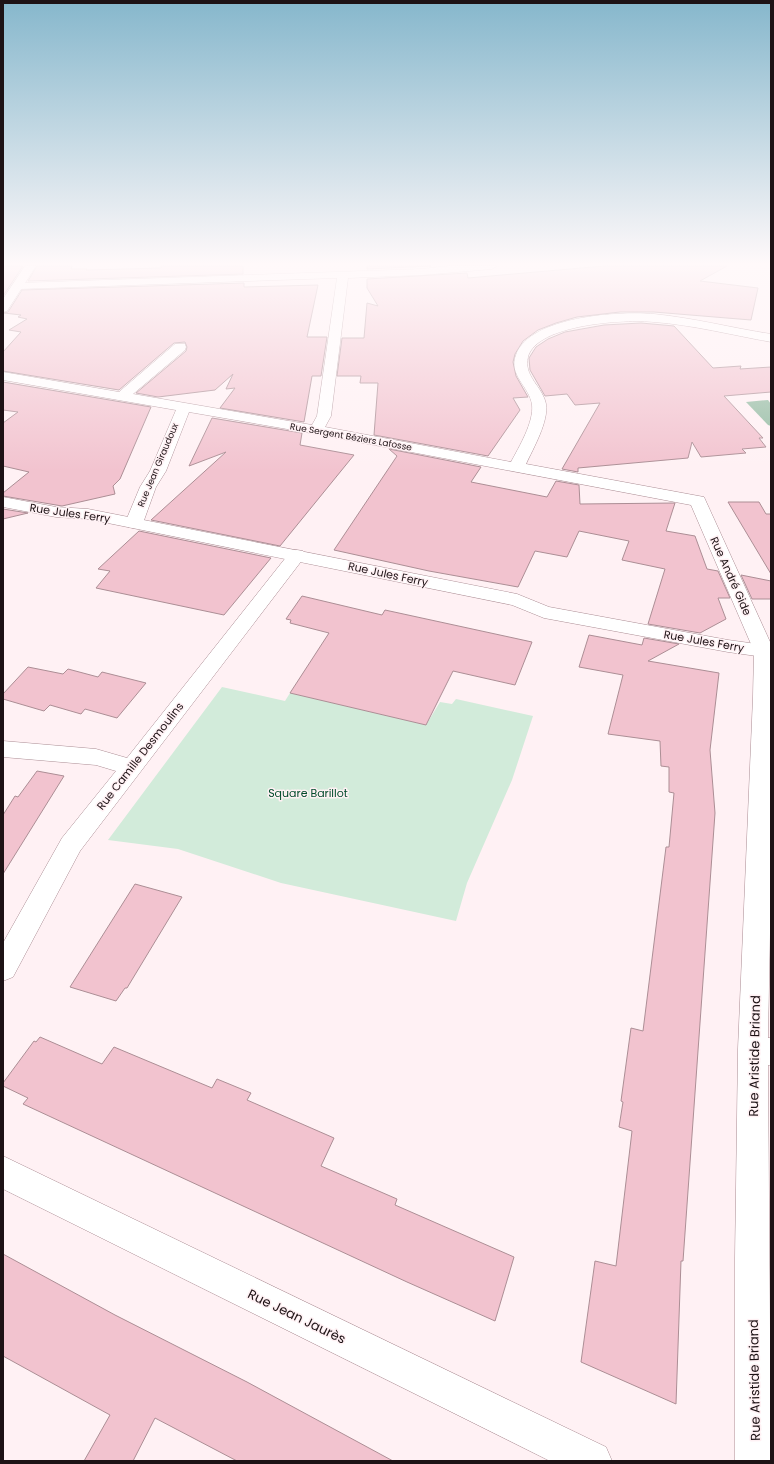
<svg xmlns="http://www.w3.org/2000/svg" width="774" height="1464" viewBox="0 0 774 1464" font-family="Poppins,sans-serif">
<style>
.green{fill:#d2ebda}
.water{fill:#93bba2}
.building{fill:#f2c3cf;stroke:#ac8e95}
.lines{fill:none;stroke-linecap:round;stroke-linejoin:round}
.street-casing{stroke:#ac8e95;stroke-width:1}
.secondary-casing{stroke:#ac8e95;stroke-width:1}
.street{fill:#fff;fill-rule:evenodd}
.secondary{fill:#fff;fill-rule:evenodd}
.labels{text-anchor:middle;stroke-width:3;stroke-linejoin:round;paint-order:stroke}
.far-street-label{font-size:9px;fill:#1d1215;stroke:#fff1f4}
.street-label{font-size:11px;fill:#1d1215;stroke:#fff1f4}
.park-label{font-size:11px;fill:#024b2b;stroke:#fff1f4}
.near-street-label{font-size:13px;fill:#1d1215;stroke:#fff1f4}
</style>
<rect width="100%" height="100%" fill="#fff1f4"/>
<path class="green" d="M222 687 285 701 290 693 426 725 440 702 452 704 456 699 533 716 512 780 467 883 456 921 281 883 178 849 108 840Z"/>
<path class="water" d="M768 400 771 404V426L768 425 746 402Z"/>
<path class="building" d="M3 266H23L3 296Z
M37 266H72L71 269H87L86 270 161 268V266H243V274L28 281Z
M367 266H431L367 269Z
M604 266H727L700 281 758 288 751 320 654 312H620L577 317 556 323 538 330 523 341 515 354 513 362 516 376 528 397 513 398 520 410 488 456 374 435 378 383H360L361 376H337L342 338H364L367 303 378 306 367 288V279L467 273 468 278Z
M244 283V287L318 285 307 337H327L321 376H312L304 422 220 408 235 388 226 389 233 374 215 390 158 397 136 393 186 351 187 347 185 342 174 343 119 390 3 371V352L21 332 9 330 27 319 18 317 21 315 4 313 8 312 22 290Z
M641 323 674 326 713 368 741 366 740 369 771 367V392L724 396 763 438H759L766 447 742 449 746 453 701 457 692 442 688 458 578 468V472L562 469 600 403 575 405 567 394 545 396 530 370 529 358 536 347 548 339 565 332 604 325Z
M3 382 151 407 120 479 113 486 115 494 62 506 3 496V493L29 472 3 466V423L18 412 3 410Z
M212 418 302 433 300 445 354 455 280 546 151 520 226 452 189 466Z
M389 449 481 467 471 482 547 497 556 481 579 485 580 504 675 503 666 531 695 536 707 569 718 571 730 598H718L726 619 700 633 648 624 665 569 622 560 629 541 579 531 567 557 535 551 518 587 429 571 334 550 397 456Z
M728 502H759L766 514H771V574Z
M3 509 28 513 3 519Z
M139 531 271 558 224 615 96 588 110 571 98 569Z
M741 575 771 581V599H752Z
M302 596 382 615 385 610 532 642 515 685 453 671 426 725 290 693 329 633 290 623 291 620 286 619Z
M589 635 642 645 644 638 679 644 648 661 719 673 710 750 715 813 683 1261H681L676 1404 581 1362 595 1261 616 1266 632 1131 619 1127 623 1102 621 1101 631 1028 643 1031 666 847H669L674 793 669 792V767L661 766 660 741 608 734 623 675 579 667Z
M28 667 63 674 68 669 98 677 102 672 146 683 117 718 85 709 81 714 50 705 44 711 3 699V694Z
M37 771 64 776 3 874V815L15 796 18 797Z
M135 884 182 897 127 988H125L116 1001 70 987Z
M40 1037 102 1064 114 1047 212 1088 217 1079 251 1093 247 1100 334 1138 321 1166 397 1199 395 1205 514 1257 495 1321 407 1282 23 1104 28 1098 3 1086V1083L34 1041 36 1042Z
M3 1254 115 1315 247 1382 393 1461H237L155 1418 133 1461H84L110 1415 3 1356Z"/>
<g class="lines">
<defs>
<path id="street" d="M448 266H497L492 269 422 275 348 278 331 416 325 427 511 462C519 447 534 422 532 405 530 387 508 375 516 355 530 316 620 311 654 314 694 318 732 328 771 334V342C732 335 693 325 654 322 626 319 537 324 528 357 523 376 543 387 546 404 549 421 533 449 526 464L704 497 771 644V881L768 1038H771V1066L768 1065 771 1461H735V1258L738 1049 753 697 754 651 691 505 316 434 189 412 166 471 156 487 143 523 140 527 134 528 128 527 125 523 140 487 150 471 176 410 3 380V372L119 392 175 344H185L186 347 185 350 133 394 312 425 317 416 337 278 19 289 15 288 13 286 15 284 19 283 422 269Z
M297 550 303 551 306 555 80 851 13 977 3 981V943L62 838 116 771 96 765 3 757V741L96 749 127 758 291 551Z
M3 1156 606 1447 612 1461H550L3 1189Z"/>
<path id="secondary" d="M25 266H36L7 311 3 312V299Z
M3 497 56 507 88 509 517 594 549 607 728 640 771 646V658L728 652 544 618 512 605 88 519 56 517 3 507Z"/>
</defs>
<use href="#street" class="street-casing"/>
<use href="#secondary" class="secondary-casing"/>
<use href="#street" class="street"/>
<use href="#secondary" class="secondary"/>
</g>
<linearGradient id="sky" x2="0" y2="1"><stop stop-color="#86b7cc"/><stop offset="0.56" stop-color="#fff9fa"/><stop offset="1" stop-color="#fff9fa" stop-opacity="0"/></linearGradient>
<rect width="774" height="471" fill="url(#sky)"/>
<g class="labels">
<g class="far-street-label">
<text transform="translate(351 437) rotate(10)" y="3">Rue Sergent Béziers Lafosse</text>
<text transform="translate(158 465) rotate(-67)" y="3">Rue Jean Giraudoux</text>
</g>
<g class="street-label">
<text transform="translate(70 513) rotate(8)" y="4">Rue Jules Ferry</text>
<text transform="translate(388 574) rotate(12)" y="4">Rue Jules Ferry</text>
<text transform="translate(731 576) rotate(66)" y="4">Rue André Gide</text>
<text transform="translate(704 641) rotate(10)" y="4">Rue Jules Ferry</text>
<text transform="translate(140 756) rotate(-52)" y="4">Rue Camille Desmoulins</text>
</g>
<g class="park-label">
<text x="308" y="797">Square Barillot</text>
</g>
<g class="near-street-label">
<text transform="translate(754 1056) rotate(-89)" y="5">Rue Aristide Briand</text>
<text transform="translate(297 1316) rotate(26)" y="5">Rue Jean Jaurès</text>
<text transform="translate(754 1380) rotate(-91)" y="5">Rue Aristide Briand</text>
</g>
</g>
<rect width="774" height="1464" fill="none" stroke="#1d1215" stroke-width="8"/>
</svg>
